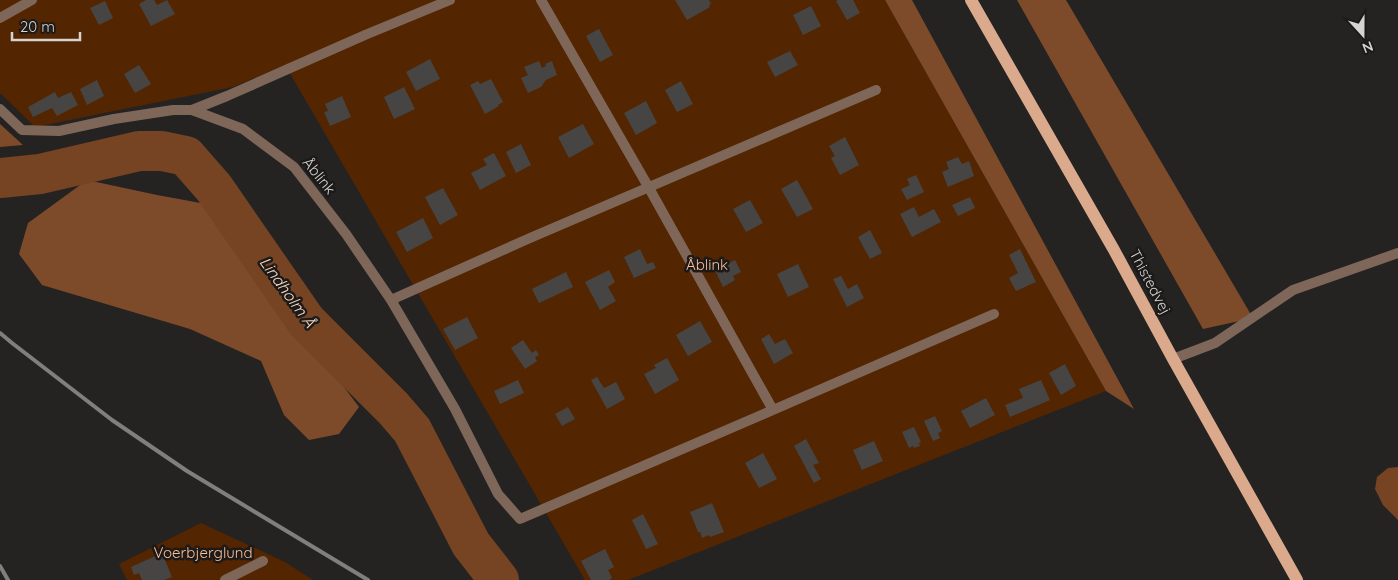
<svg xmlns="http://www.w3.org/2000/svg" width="1398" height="580" viewBox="0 0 1398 580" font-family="Quicksand,sans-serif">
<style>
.green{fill:#532501}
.forest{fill:#7d4b2a}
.water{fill:#764423}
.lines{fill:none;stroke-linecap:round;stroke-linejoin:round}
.river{stroke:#764423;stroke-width:40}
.building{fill:#474543}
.lane{stroke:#7e6759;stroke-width:10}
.street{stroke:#7e6759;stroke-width:10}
.primary{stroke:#dbaa8c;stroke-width:12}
.rail{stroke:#817f7e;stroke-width:4}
.labels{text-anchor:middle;stroke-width:5;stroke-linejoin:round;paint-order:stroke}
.street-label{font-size:15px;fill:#d5d4d3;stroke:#1c1a19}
.park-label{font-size:15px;fill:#fdbd96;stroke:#1c1a19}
.water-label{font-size:16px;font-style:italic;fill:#f9d8c5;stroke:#1c1a19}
</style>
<rect width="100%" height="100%" fill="#252322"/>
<path class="green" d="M0 0H885L1106 391 628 580H585L285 65 233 87 35 127 0 93Z
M201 523 285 562 313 580H127L119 564Z"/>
<path class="forest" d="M885 0H912L1134 409 1106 391Z
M1017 0H1066L1253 318 1203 329Z
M0 124 23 145 0 147Z
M87 180 157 195 206 204 359 407 339 434 309 440 284 415 261 361 190 329 42 285 19 254 28 223Z"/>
<path class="water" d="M1398 467V520L1383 505 1375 489 1377 477 1388 468Z"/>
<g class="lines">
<path class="river" d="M0 178 40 174 139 151H162L186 156 214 188 306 321 393 408 412 430 471 544 499 580"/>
</g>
<path class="building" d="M146 0H154L157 5 167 0 175 14 151 26 139 4Z
M675 0H709L711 4 709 5 710 7 687 20Z
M838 0H853L860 13 847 20 836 1Z
M105 1 113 18 99 25 90 8Z
M811 6 821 26 803 35 793 15Z
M599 29 613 55 600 62 586 36Z
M790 51 798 65 775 77 767 62Z
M430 59 440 79 416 91 406 72Z
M539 61 542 68 546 66 545 64 552 61 557 75 546 80 541 87 528 93 521 78 528 75 524 67Z
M139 65 151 84 135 93 124 74Z
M491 79 503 102 498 105 499 106 485 114 470 85 478 81 480 84Z
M97 80 104 96 87 105 80 89Z
M681 81 693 104 677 112 665 90Z
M404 87 415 109 394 119 384 97Z
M55 92 58 98 71 92 78 105 57 116 52 108 33 117 28 107Z
M342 96 351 117 330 126 324 112 328 111 325 104Z
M646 101 657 123 636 135 624 113Z
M583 124 594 144 569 158 558 137Z
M845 137 859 165 840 175 831 158 835 156 829 146Z
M521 144 531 165 516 173 506 152Z
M494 153 506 176 480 190 471 173 487 165 483 159Z
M958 157 962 164 969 161 974 176 948 187 942 172 949 169 946 162Z
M916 175 924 192 907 200 901 189 910 185 907 179Z
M797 180 813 209 797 217 781 189Z
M443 188 458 215 440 225 425 197Z
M970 197 975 208 958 216 952 205Z
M750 200 763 223 746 232 733 209Z
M914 207 919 217 934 209 941 222 912 237 900 214Z
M423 218 433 238 407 252 396 232Z
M870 230 882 253 870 259 858 237Z
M640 249 647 264 653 262 656 268 634 278 624 257Z
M1020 249 1036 282 1016 291 1009 278 1018 273 1009 255Z
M724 258 727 264 735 260 741 272 733 276 735 280 723 287 712 264Z
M798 264 809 287 788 297 777 274Z
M609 270 615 282 608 287 616 301 600 310 585 282Z
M566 272 573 287 539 303 532 289Z
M841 276 848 289 857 284 864 298 847 307 833 279Z
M467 317 478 338 455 350 443 329Z
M700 321 712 342 688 356 676 335Z
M769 334 775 344 785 339 793 353 774 364 761 339Z
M523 340 532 353 536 350 539 355 535 357 537 361 525 369 511 348Z
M667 358 679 380 655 394 644 374 656 368 654 365Z
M1065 364 1076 386 1061 395 1049 373Z
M597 377 604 388 616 382 625 399 607 409 591 380Z
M518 380 524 393 500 404 494 391Z
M1041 380 1050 400 1010 417 1005 405 1023 398 1019 389Z
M986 398 995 415 970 428 961 411Z
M568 407 575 419 562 426 555 414Z
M935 416 942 431 938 433 940 438 933 441 924 421Z
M914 427 921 442 919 443 920 446 914 448 913 446 909 448 902 432Z
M806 439 819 463 813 465 821 479 814 483 794 446Z
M874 441 883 461 862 470 853 450Z
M763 453 777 479 759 488 745 463Z
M712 503 724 532 710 537 709 535 702 538 700 532H698L690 512Z
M643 514 658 544 646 549 632 520Z
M605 549 614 567 608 570 612 578 609 580H591L581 561Z
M162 553 172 577 164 580H142L139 573 134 575 131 567Z"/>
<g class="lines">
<path class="lane" d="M1173 359 1215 343 1293 290 1398 253
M225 580 263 561"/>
<path class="street" d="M0 18 32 0
M0 109 22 130 59 131 114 119 173 110H192L243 129 294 167 346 234 391 300 455 409 498 494 520 519 773 410 649 188 541 0
M192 110 227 96 365 35 450 0
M391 300 530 238 876 90
M773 410 994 314"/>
<path class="primary" d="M971 0 1114 250 1173 359 1297 580"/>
<path class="rail" d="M0 333 12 343 112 420 187 471 368 580
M0 566 8 580"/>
</g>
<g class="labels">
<g class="street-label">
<text transform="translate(319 176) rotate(51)" y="5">Åblink</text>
<text transform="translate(1150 282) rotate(62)" y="5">Thistedvej</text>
</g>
<g class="park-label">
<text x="707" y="270">Åblink</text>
<text x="203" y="558">Voerbjerglund</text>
</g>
<g class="water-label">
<text transform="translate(288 292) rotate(54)" y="6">Lindholm Å</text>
</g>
</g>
<g transform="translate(1363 35) rotate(159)" stroke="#1c1a19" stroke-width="4" paint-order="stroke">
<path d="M0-4L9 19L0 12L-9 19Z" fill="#d5d4d3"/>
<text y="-8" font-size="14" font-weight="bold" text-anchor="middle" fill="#d5d4d3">N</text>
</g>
<path d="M12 32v8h68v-8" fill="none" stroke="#d5d4d3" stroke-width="2.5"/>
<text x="20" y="32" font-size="15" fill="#d5d4d3" stroke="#1c1a19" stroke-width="4" paint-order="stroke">20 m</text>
</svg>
